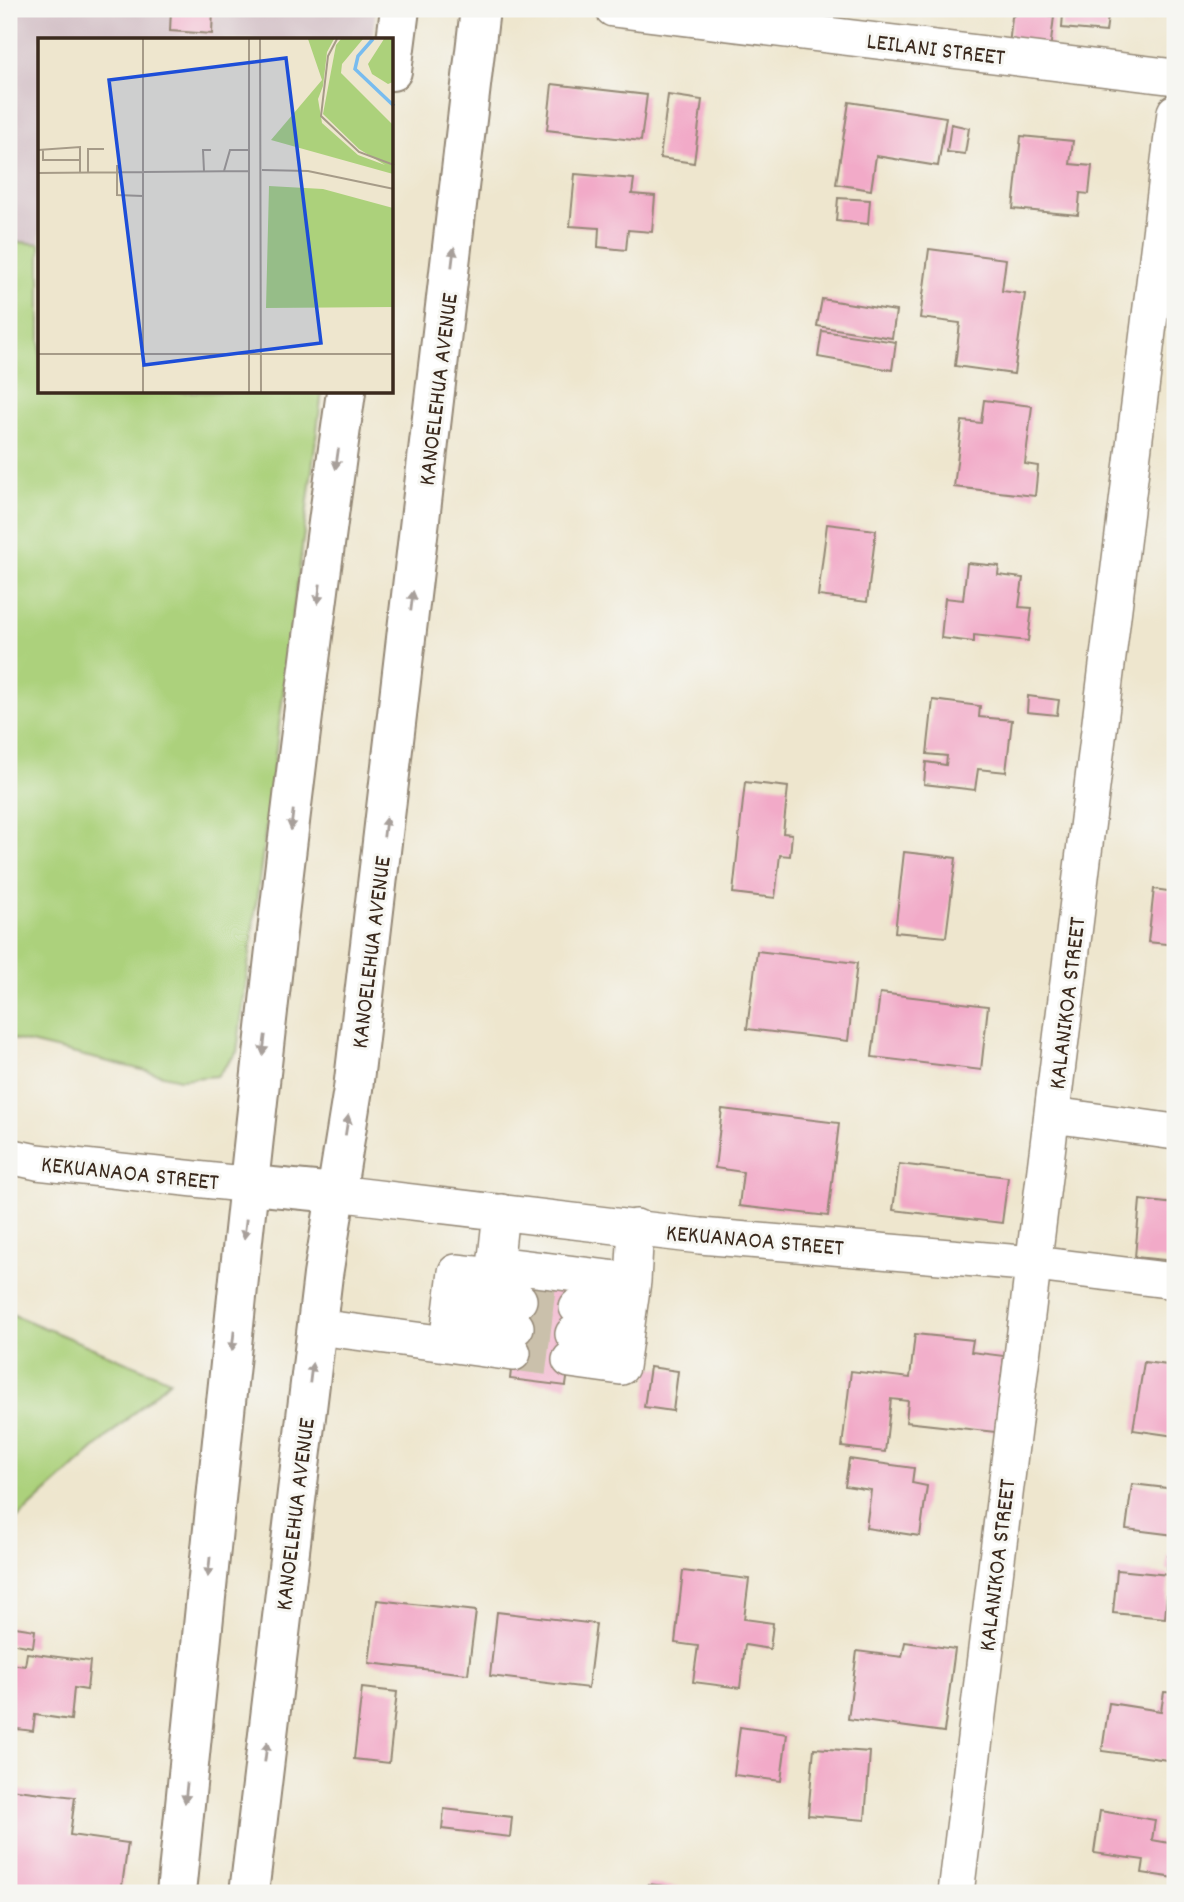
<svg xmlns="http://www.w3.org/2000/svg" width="1184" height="1902" viewBox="0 0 1184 1902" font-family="Dekko,sans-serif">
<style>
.industrial{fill:#d2bec5}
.green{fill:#acd17b;stroke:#747e4c;stroke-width:2}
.building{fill:#f2aac8}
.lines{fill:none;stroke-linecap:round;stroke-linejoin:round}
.minor-tunnel{stroke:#cac0ab;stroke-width:35;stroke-dasharray:35 18;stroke-linecap:butt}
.minor-casing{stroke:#948876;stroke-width:38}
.highway-casing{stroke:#948876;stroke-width:42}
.minor{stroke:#fff;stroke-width:35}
.highway{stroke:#fff;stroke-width:38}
.oneway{fill:#a79f9a}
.labels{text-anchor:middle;stroke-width:6;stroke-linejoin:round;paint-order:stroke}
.street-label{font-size:24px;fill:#3b2a1e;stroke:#f6f6f2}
.inset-river{fill:none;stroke:#78bcef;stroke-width:3.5}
.inset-road{fill:none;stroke:#a69b88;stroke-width:2}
.view{fill:#1d4ed8;fill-opacity:0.15;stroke:#1d4ed8;stroke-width:3.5}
.inset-edge{fill:none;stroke:#3b2a1e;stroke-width:3.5}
</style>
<rect width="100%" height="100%" fill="#f6f6f2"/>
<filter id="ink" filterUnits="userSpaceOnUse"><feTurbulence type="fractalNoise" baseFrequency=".0143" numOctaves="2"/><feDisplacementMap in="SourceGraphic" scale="14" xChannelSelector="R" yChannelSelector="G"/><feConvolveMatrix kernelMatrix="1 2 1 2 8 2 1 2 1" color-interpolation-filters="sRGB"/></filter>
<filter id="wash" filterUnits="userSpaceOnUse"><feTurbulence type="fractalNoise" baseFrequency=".00686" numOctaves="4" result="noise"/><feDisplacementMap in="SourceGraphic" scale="28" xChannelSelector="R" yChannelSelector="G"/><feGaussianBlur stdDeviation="1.57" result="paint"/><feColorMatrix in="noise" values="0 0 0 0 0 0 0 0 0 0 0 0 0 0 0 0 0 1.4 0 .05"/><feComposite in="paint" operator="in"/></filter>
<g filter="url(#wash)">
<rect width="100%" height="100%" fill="#eee6ce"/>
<path class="industrial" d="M9 9H376L372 40H40V244L9 241Z"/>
<path class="green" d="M9 241 40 244V392H322L237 1052 217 1076 180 1079 9 1038Z
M9 1313 170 1380 9 1526Z"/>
<g id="blocks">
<path class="building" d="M171 9H213L212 34 170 31Z
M1035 9H1109L1106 32 1062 28 1063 13 1035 11Z
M1018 12 1054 16 1050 51 1009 46 1012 17Z
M9 55 15 56 10 92 9 91Z
M552 84 647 95 641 141 547 130Z
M668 95 702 100 694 163 660 158Z
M849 102 946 117 938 166 876 156 871 190 836 184Z
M951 124 969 128 965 154 947 152Z
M1021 136 1073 141 1070 164 1092 166 1089 194 1080 193 1078 215 1013 209Z
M575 174 634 179 632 194 655 196 652 232 628 230 626 250 598 247 599 228 570 226Z
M838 198 870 200 868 224 836 221Z
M929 249 1006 259 1002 291 1025 294 1014 374 955 366 960 323 920 318Z
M822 299 896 311 892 338 817 326Z
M822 331 896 342 892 370 818 357Z
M984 400 1032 406 1025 464 1038 466 1035 496 954 487 962 421 981 423Z
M827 524 876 530 867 602 818 596Z
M967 563 999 566 998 575 1023 578 1019 607 1032 608 1028 641 974 635V642L941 638 945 598 963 600Z
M1028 696 1059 700 1057 715 1027 712Z
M933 700 980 706 979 717 1012 720 1006 772 978 769 975 790 924 784 926 762 946 765 947 756 927 754Z
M745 782 788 787 783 833 792 834 790 856 780 855 775 898 733 893Z
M904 852 956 858 946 937 895 932Z
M1154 889 1175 892V945L1148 942Z
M757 951 857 963 848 1041 747 1029Z
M880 993 988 1006 981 1070 872 1057Z
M722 1109 839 1123 828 1216 739 1206 743 1172 715 1168Z
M899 1164 1008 1177 1002 1223 893 1210Z
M1140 1200 1175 1204V1261L1135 1257Z
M521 1285 579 1290 566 1386 510 1379Z
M915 1334 973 1340 971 1352 1004 1356 995 1432 906 1422 908 1401 891 1399 885 1452 842 1447 851 1371 910 1378Z
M1144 1362 1175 1366V1436L1133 1430Z
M650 1367 678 1371 673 1411 644 1407Z
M849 1459 914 1468 912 1483 927 1486 920 1536 866 1528 871 1490 845 1486Z
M1132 1484 1175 1489V1535L1126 1529Z
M1168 1556 1175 1557V1571L1167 1570Z
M1117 1570 1169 1575 1165 1618 1113 1613Z
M683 1571 749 1579 744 1619 773 1623 770 1649 745 1645 740 1688 693 1682 698 1646 675 1643Z
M377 1600 476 1611 468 1674 369 1663Z
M497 1612 596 1624 588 1688 490 1676Z
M9 1626 35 1630 33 1647 9 1643Z
M905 1642 955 1649 944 1732 848 1719 857 1651 902 1657Z
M27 1653 90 1661 87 1690 74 1688 71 1720 35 1715 33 1731 9 1728V1664L25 1666Z
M362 1688 397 1692 389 1763 354 1759Z
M1164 1692 1175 1693V1761L1102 1751 1109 1703 1161 1711Z
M740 1727 787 1734 781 1781 734 1775Z
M814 1748 870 1752 865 1820 808 1815Z
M9 1789 75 1797 70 1835 128 1843 121 1893H62V1891L49 1890 48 1893H9Z
M444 1809 512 1817 510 1837 442 1829Z
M1100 1811 1155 1820 1152 1840 1175 1844V1878L1142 1873 1144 1860 1094 1853Z
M648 1884 698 1890V1893H647Z"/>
</g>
</g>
<g filter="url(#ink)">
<use href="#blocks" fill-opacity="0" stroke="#948876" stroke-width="2"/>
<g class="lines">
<path class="minor-tunnel" d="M519 1300 577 1307
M516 1327 573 1334
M513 1353 570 1360"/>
<defs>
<path id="minor" d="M613 9 1175 77
M1053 1115 1175 1132
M9 1156 37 1162 251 1185
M336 1193 700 1236 1035 1264 1175 1281
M495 1264 633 1281
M457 1291 519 1300
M577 1307 628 1314
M450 1318 516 1327
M317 1327 447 1344 456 1272 494 1276 501 1212
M573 1334 625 1341
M447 1344 513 1353
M570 1360 621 1367 633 1281 636 1227
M956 1893 1175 112"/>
<path id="highway" d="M392 71 400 9
M251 1185 336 1193
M176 1893C227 1392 275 891 346 392
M249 1893 323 1275 353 1089 480 9"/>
</defs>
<use href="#minor" class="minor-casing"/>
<use href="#highway" class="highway-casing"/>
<use href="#minor" class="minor"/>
<use href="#highway" class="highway"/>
</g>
<defs><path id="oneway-solid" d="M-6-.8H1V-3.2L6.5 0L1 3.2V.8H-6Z" transform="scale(1.75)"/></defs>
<g class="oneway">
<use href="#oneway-solid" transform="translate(453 257) rotate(-83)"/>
<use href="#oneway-solid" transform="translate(337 459) rotate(98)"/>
<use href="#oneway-solid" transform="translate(319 594) rotate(97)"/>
<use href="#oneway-solid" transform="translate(412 601) rotate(-83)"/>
<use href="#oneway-solid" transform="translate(292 820) rotate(97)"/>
<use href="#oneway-solid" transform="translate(385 827) rotate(-83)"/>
<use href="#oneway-solid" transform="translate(264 1045) rotate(97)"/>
<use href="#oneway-solid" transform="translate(347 1125) rotate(-81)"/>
<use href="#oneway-solid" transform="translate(245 1229) rotate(97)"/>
<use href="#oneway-solid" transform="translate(233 1341) rotate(96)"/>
<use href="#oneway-solid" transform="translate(311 1373) rotate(-83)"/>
<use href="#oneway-solid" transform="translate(209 1567) rotate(96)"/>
<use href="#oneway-solid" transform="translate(266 1752) rotate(-83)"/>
<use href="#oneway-solid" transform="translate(186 1793) rotate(96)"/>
</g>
</g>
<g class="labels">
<g class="street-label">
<text transform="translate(936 48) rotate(7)" y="8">LEILANI STREET</text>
<text transform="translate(437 389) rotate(-83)" y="8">KANOELEHUA AVENUE</text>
<text transform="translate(370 952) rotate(-83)" y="8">KANOELEHUA AVENUE</text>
<text transform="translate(1066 1003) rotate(-83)" y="8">KALANIKOA STREET</text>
<text transform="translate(130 1172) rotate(6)" y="8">KEKUANAOA STREET</text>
<text transform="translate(755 1239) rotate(5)" y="8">KEKUANAOA STREET</text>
<text transform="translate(294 1514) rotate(-83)" y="8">KANOELEHUA AVENUE</text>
<text transform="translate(996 1565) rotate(-83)" y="8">KALANIKOA STREET</text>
</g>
</g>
<g transform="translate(38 38)">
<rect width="355" height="355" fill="#eee6ce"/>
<path d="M270 1H296L289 14 285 48 280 61 284 85 320 117 347 127 321 111 285 76 298 7 303 1H325L304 26 303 35 355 87V136L233 102 284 42ZM346 1H355V44L350 46 334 36 330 26ZM231 148 285 151 355 170V269L228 270Z" fill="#acd17b"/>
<path class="inset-river" d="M335 1 320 18 317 31 356 68"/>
<path class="inset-road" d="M222 1 223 354M299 1 290 18 283 78 321 114 356 127M0 112 42 109V135M5 112V122H42M79 127V157L105 158M224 132 270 133 356 151M166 133 165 112H173M186 133 192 112H211M0 135 211 133M50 135V111H66M0 316H356M105 354V1M211 354V1"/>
<path class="view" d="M248 20 283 305 106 327 71 42Z"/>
<rect width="355" height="355" class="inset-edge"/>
</g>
<rect width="1184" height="1902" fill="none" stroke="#f6f6f2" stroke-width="35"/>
</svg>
